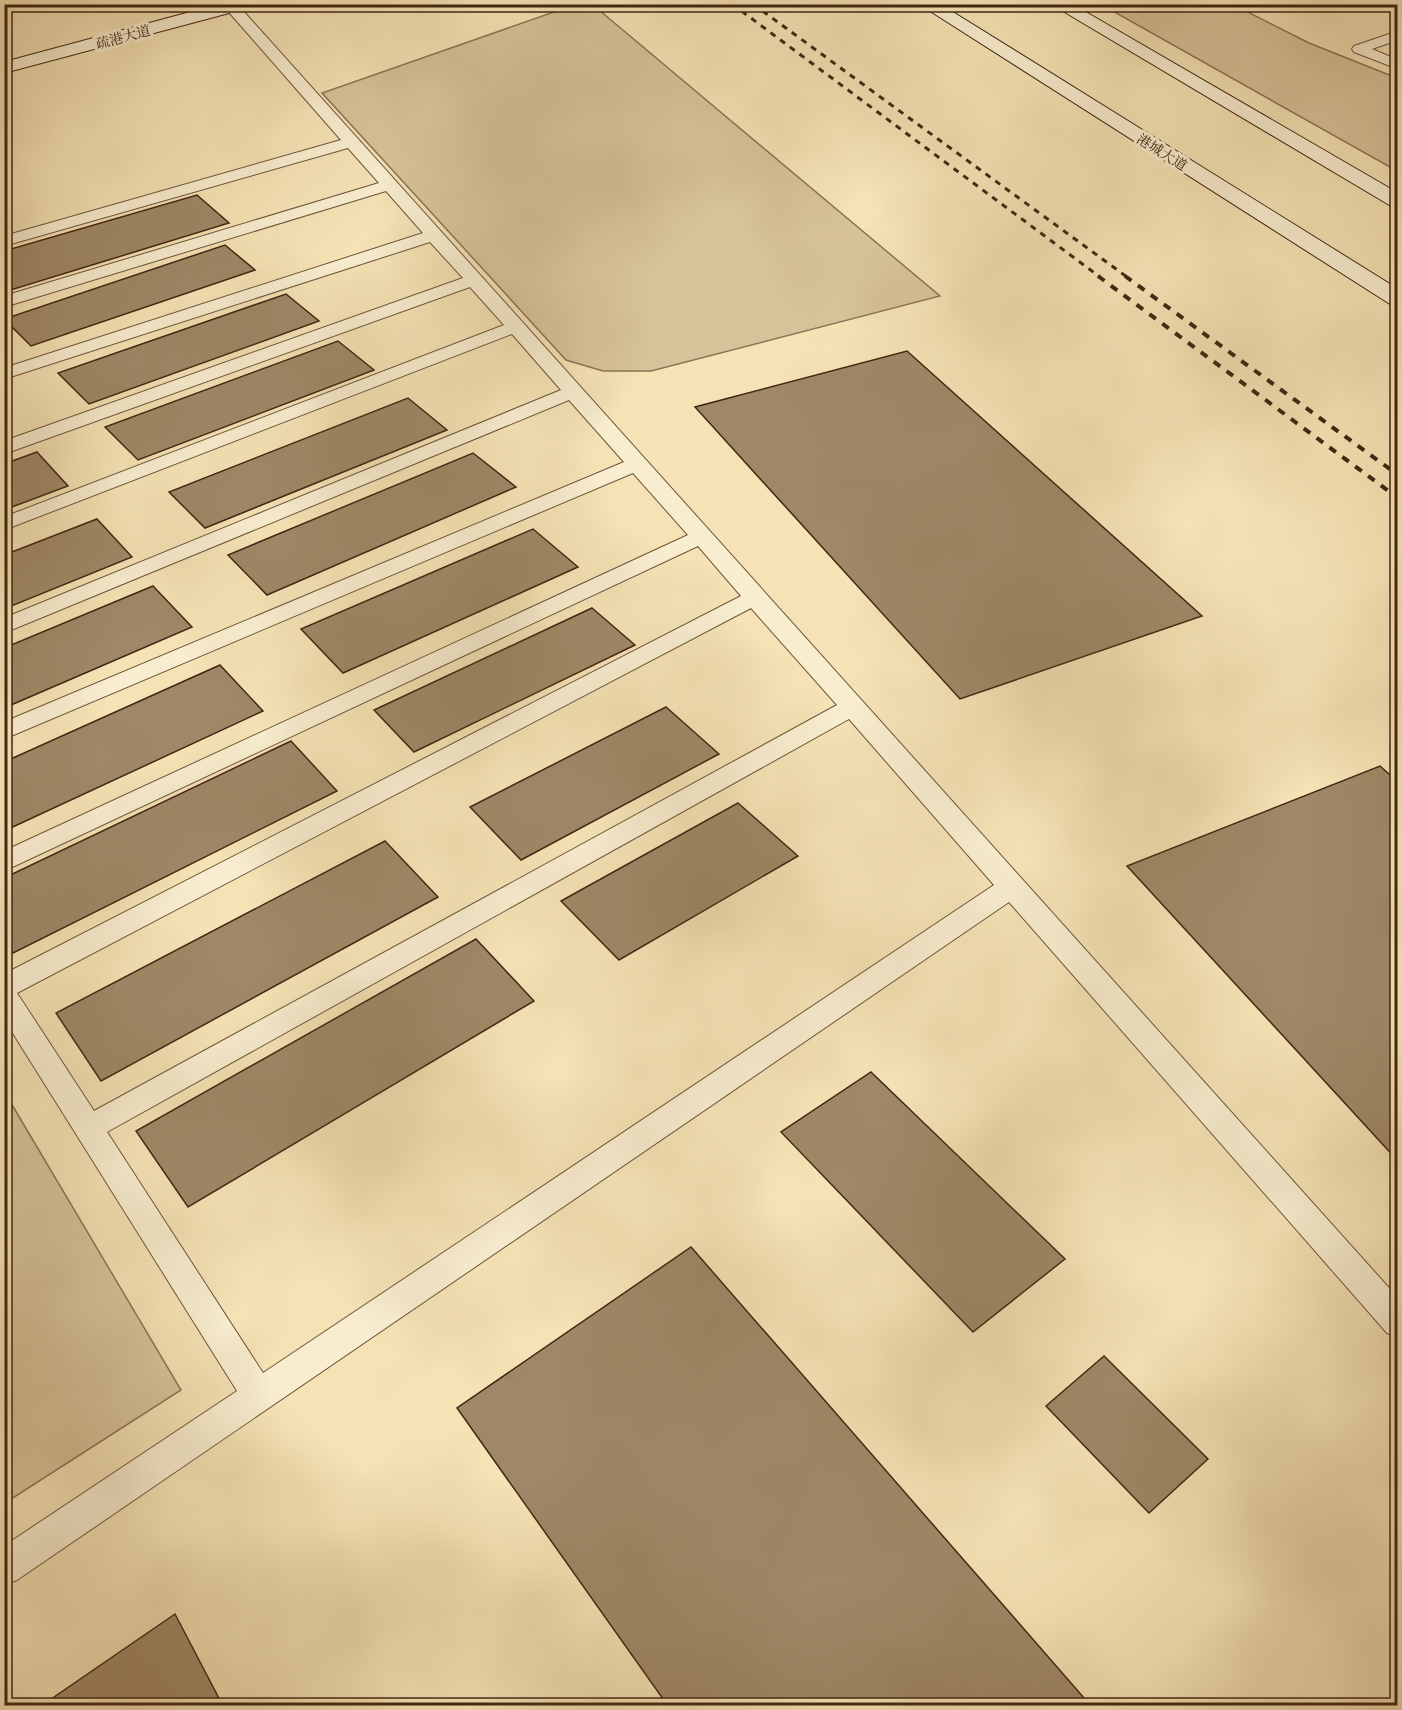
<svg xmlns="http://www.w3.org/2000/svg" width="1402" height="1710" viewBox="0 0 1402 1710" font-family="'Old Standard TT','Noto Serif SC',serif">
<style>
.green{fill:#d7c399;stroke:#8c7456;stroke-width:1.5}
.building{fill:#9f8867;stroke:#422612;stroke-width:1.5}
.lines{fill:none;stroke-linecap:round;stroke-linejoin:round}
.service-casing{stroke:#6f553b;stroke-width:2}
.secondary-casing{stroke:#422612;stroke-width:2}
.service{fill:#f8edcf;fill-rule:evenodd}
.secondary{fill:#f8edcf;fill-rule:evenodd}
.rail-far1{stroke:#422612;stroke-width:3;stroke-dasharray:6 6;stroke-linecap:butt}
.rail{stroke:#422612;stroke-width:4;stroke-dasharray:8 8;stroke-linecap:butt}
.labels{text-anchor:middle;stroke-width:6;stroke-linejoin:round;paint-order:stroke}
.far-street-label{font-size:14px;fill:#422612;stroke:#f8edcf}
</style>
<rect width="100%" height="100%" fill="#f5e3b5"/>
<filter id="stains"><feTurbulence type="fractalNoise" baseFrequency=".00333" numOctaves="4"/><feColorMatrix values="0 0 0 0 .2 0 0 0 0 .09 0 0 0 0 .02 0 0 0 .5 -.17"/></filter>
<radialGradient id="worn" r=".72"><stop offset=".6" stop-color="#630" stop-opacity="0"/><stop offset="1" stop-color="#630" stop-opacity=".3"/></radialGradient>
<path class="green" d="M574 5H593L940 296 651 371H603L566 360 322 93Z
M1102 5H1234L1309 43 1397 78V171Z
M5 1093 181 1390 5 1503H4Z"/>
<path class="building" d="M197 195 229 223 4 292V251Z
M225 245 255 270 31 346 4 319Z
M286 294 319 321 89 404 58 373Z
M338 341 374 370 138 460 105 427Z
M907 351 1202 616 960 699 695 407Z
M408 398 447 430 205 528 169 492Z
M37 452 68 486 4 510V464Z
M473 453 516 487 267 595 228 555Z
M97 519 132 557 4 609V555Z
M533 529 578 567 343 673 301 629Z
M153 586 192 627 4 708V648Z
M592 608 635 645 414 752 374 710Z
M220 665 263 711 4 831V762Z
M666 707 719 754 521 860 470 807Z
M291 741 337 791 13 953 4 940V878Z
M1380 766 1398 782V1161L1127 866Z
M738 803 798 856 619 960 561 901Z
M385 841 438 897 101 1081 56 1013Z
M476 939 534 1001 188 1207 136 1131Z
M871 1072 1065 1259 973 1332 781 1132Z
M691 1247 1091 1706H668L457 1408Z
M1104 1356 1208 1459 1149 1513 1046 1406Z
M175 1614 223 1706H41Z"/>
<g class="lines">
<defs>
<path id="service" d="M227 4H237L1398 1298V1337L1387 1333 1009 902 17 1580 4 1585V1546L237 1391 4 1019V974L741 596 698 546 4 871V851L688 535 633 473 4 739V722L624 462 569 400 4 633V618L561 390 512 334 4 530V517L504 325 470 287 4 454V441L463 278 430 242 4 379V368L423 233 386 191 4 307V296L379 183 348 148 4 246V236L341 140 227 10 225 7ZM751 608 837 705 94 1111 17 993ZM849 719 994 885 263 1373 107 1132Z
M1398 31V40L1372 49 1398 60V69L1354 52 1352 49 1354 46Z"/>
<path id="secondary" d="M220 4H250L248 8 4 73V62Z
M919 4H940L1398 289V306L1390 304Z
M1051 4H1072L1398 193V208L1391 206Z"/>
</defs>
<use href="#service" class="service-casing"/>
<use href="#secondary" class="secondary-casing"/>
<use href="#service" class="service"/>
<use href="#secondary" class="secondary"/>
<path class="rail-far1" d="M732 4 1100 277
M753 4 1127 277"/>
<path class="rail" d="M1098 276 1398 498
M1125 276 1398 475"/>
</g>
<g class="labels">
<g class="far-street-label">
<text transform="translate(123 37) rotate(-15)" y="5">疏港大道</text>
<text transform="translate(1162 152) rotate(32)" y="5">港城大道</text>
</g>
</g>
<rect width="1402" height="1710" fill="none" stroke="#f5e3b5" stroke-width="24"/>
<rect x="6" y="6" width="1390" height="1698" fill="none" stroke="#422612" stroke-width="3"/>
<rect x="12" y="12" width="1378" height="1686" fill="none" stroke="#422612" stroke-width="1.5"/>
<rect width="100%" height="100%" filter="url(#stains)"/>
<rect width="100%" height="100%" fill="url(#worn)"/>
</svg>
